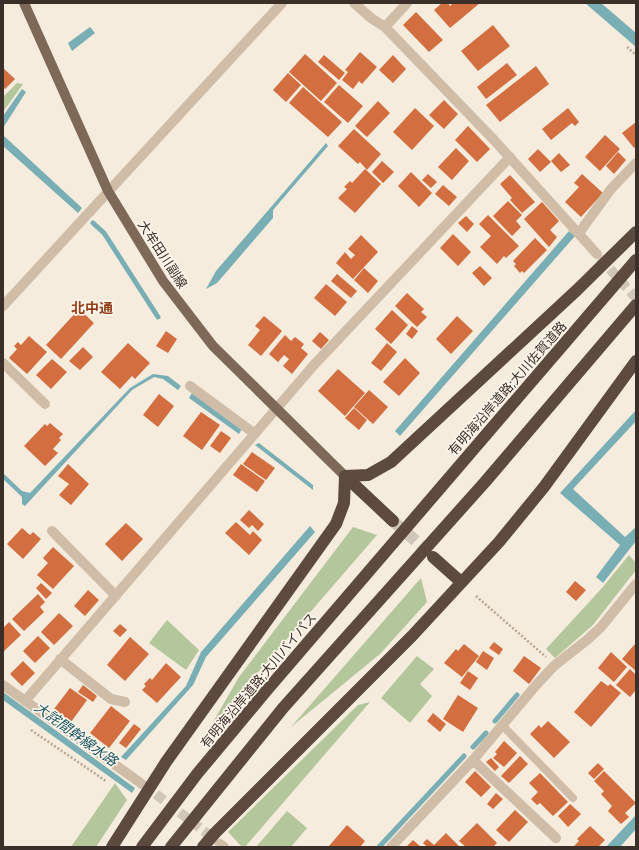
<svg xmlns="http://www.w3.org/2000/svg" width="639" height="850" viewBox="0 0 639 850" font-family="'DM Sans','Noto Sans JP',sans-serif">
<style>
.green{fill:#b4c69b}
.water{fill:#79aeb5}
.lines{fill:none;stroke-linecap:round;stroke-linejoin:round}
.stream{stroke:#79aeb5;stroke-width:5}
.building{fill:#d26e3f}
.street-tunnel{stroke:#d0c6b9;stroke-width:10;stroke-dasharray:10 5;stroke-linecap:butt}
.highway-tunnel{stroke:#d0c6b9;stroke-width:12;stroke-dasharray:12 6;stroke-linecap:butt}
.path{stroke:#bba791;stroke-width:2.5;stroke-dasharray:2 2;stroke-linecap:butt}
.lane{stroke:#cfbda8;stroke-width:8}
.street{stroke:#cfbda8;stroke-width:10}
.primary{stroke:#7e6858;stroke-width:10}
.highway{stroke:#5d4a3f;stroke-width:12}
.labels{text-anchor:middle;stroke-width:3.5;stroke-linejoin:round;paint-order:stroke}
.street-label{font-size:13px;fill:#3b3029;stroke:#fcf5eb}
.neighbourhood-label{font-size:14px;font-weight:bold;fill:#924019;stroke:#fcf5eb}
.water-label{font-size:14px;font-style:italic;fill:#195661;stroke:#fcf5eb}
</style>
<rect width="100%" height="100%" fill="#f5ecdd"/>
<path class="green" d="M17 83 23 84 3 112V97Z
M353 527 377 535 209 729 239 677Z
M629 555 636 563V570L593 625 555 658 546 649 602 588Z
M421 578 427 602 380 654 291 727Z
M167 620 199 650 186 670 149 643Z
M417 656 434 669 420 684 432 696 410 723 381 698Z
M370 702 245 847H242L228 832 358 705Z
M115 783 127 800 96 847H71Z
M287 811 307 828 291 847H256Z"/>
<path class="water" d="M585 3H601L636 33V47Z
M90 27 95 33 72 51 68 43Z
M22 89 26 92 3 128V116Z
M3 135 82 208 78 213 3 146Z
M326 143 328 146 273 210V218L217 283 206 289 216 271Z
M569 231 575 236 400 436 395 431Z
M153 374 168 376 181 386 178 390 163 379 154 377 132 390 25 506 22 504V497L3 479V473L22 491 30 493 130 388Z
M192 393 242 429 239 434 189 398Z
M636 410V421L573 489 625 537 636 527V541L603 583 596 577 620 545 560 493Z
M259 443 313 485V490L255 445Z
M310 526 315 532 206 657 193 685 126 760 121 757 186 686 201 652Z
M3 692 135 788 132 793 3 700Z
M636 815V829L620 847H606Z"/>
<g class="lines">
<path class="stream" d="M93 223 104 233 158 317
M495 721 517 695
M473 747 486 733
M379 847 464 756"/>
</g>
<path class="building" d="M442 3H448L450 6 453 3H480L450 28 434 10Z
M416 12 443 40 429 52 403 25Z
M493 25 510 46 478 71 461 51Z
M360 52 377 67 362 84 359 81 353 89 342 80 348 72 345 70Z
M305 54 337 83 321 101 289 72Z
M324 55 345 73 339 80 318 62Z
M393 55 406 69 393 83 379 70Z
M507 63 517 75 486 99 477 87Z
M536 66 549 84 500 122 486 105Z
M3 68 15 79 5 89 3 87Z
M288 73 301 85 286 102 273 90Z
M339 85 363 106 348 123 324 102Z
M303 87 342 122 328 137 289 103Z
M444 100 458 114 444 129 429 115Z
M378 101 390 113 367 137 355 126Z
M415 108 434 126 412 150 393 132Z
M568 108 579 122 575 126 572 123 551 140 542 129Z
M636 122V146L634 148 622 133Z
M468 126 490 149 477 162 455 140Z
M354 129 381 154 367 170 360 162 358 164 338 146Z
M605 135 620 149 600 171 585 157Z
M456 148 469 161 452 180 438 167Z
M538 149 551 162 540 172 528 159Z
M618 152 626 160 614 174 606 166Z
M559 153 570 165 561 172 551 161Z
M382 161 394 172 383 183 372 172Z
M365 169 381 184 355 213 338 198 347 189 344 187 350 181 352 183Z
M411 172 432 193 419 207 398 186Z
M428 174 437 182 431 188 422 180Z
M582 174 603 193 581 217 565 202 579 187 574 183Z
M510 175 535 202 522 213 510 200 512 198 500 184Z
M443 185 457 197 449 206 435 194Z
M508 201 522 215 516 221 521 227 512 236 493 216Z
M542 202 559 221 550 230 557 237 549 247 524 219Z
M488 215 519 246 506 258 504 256 497 264 480 247 491 236 479 224Z
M466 216 474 224 467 232 458 223Z
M453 234 471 252 458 266 440 248Z
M361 235 378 252 353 279 336 263 345 252 351 259 355 255 348 249Z
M535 238 547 250 524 273 522 271 520 273 514 266 516 264 513 261Z
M480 266 492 278 484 286 472 273Z
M364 268 378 281 368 293 354 280Z
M337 274 357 291 351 298 331 281Z
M326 284 347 302 335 316 314 298Z
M407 293 424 309 421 312 427 317 417 327 395 306Z
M79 309 94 323 61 359 46 345Z
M392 310 408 325 391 344 375 329Z
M264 316 282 331 261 356 248 345 260 330 255 326Z
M457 316 473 331 451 354 436 339Z
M412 326 418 331 412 339 406 334Z
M166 331 177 339 168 353 156 346Z
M320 332 329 340 321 349 312 341Z
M285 335 291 341 295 337 304 344 301 348 308 354 292 374 283 366 289 359 284 355 278 362 269 354Z
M29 336 47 352 27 374 9 358 17 349 14 346 18 342 21 345Z
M128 343 150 363 135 379 132 376 120 389 101 372Z
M387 343 397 352 381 371 371 363Z
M83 347 93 357 80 370 69 361Z
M405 358 420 373 399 396 383 382Z
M52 359 67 372 51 389 36 375Z
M338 369 365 393 345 416 318 391Z
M369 390 388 407 373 424 354 407Z
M159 394 174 406 158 427 143 415Z
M354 408 367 420 359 430 345 418Z
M201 412 220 425 202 450 183 436Z
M50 423 63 434 59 438 61 440 53 449 58 453 45 466 24 446 45 424 47 426Z
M221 431 231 438 220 453 210 446Z
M252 452 275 468 266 480 243 464Z
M68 464 89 484 71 505 59 495 69 484 58 476Z
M241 464 265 481 257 492 233 475Z
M249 510 264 524 258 531 252 525 249 528 240 520Z
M236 522 250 535 253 531 262 540 249 555 225 533Z
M126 523 143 539 122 561 105 544Z
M22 528 30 535 33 532 41 539 23 559 7 544Z
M53 547 74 566 53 589 37 575 48 563 43 558Z
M575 581 586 590 576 601 566 592Z
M41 583 52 593 46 599 36 588Z
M88 590 99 600 85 616 74 606Z
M38 594 45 602 40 607 44 612 24 631 12 619Z
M59 613 73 626 54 645 41 632Z
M9 622 21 635 3 652V628Z
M120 624 127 630 120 637 113 631Z
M38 636 50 648 35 663 23 651Z
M130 637 149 654 125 681 107 665Z
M494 642 503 649 499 655 489 648Z
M464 644 479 656 462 677 444 663 456 649 458 651Z
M635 644 636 645V671L622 659Z
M483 651 494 658 487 670 476 662Z
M611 652 627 667 614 682 598 668Z
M524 656 541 668 529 684 513 671Z
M23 661 35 673 22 686 10 674Z
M166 663 181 677 157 703 142 690 146 686 144 684 150 678 152 680Z
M630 669 636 675V690L630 697 616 685Z
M468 671 478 678 470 690 460 683Z
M601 681 608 686 610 684 621 693 591 727 574 712Z
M83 685 97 696 93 702 78 692Z
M70 688 87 700 71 722 54 709Z
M458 695 478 708 463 732 443 719Z
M111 706 130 721 109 748 90 733Z
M433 713 446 724 440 732 427 721Z
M548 721 570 742 554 758 530 734 539 725 541 728Z
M134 724 141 729 126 748 119 743Z
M504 741 517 753 504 767 493 758 497 754 495 752Z
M520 756 528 764 509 783 501 776Z
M491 758 499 767 495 771 486 762Z
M598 763 604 769 594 779 588 773Z
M475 771 491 787 481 797 465 782Z
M604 771 636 803 625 813 629 817 621 824 608 811 612 806 601 794 604 791 594 781Z
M540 773 568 802 553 816 540 803 537 805 531 799 538 792 529 783Z
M496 793 503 799 493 809 487 804Z
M570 804 581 814 568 827 558 816Z
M515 810 528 822 509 842 496 830Z
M477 823 497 843 493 847H466L459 841Z
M347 825 365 841 360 847H331L329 846Z
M590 826 605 840 598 847H573L579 841 577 839Z
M446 833 460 847H427L423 843 427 839 434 845Z
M413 840 421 847H406Z"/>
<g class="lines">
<path class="street-tunnel" d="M600 258 636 298
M144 785 217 841"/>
<path class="highway-tunnel" d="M393 521 433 556"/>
<path class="path" d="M627 47 636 55
M476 596 546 657
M31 730 106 781"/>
<path class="lane" d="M503 726 573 798"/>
<path class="street" d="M354 3 371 18 385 27 494 140 597 254
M385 27 407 3
M579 233 611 189 636 163
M3 306 282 3
M3 363 45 404
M190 386 255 434
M52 531 116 596
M60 659 111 699 125 702
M3 685 142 784
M25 701 313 366 510 157
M473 760 556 838
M220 844 224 847
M391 847 473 760 537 684 555 665 587 640 601 627 636 584"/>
<path class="primary" d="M24 3 108 191 163 281 213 346 345 476"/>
<path class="highway" d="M345 476 368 475 391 462 577 290 636 232
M345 476 393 521
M433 557 461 582
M112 847 166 762 336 524 344 503 345 476
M142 847 197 774 267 690 636 260
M171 847 283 708 485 482 636 305
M203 847 214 834 412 636 499 542 544 487 636 361"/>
</g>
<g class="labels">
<g class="street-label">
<text transform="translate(163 254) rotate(57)" y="5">大牟田川副線</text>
<text transform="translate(507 388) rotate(-49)" y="5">有明海沿岸道路;大川佐賀道路</text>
<text transform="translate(258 680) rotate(-50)" y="5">有明海沿岸道路;大川バイパス</text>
</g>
<g class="neighbourhood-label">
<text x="92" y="313">北中通</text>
</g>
<g class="water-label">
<text transform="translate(76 734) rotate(36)" y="5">大詫間幹線水路</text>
</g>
</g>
<rect width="639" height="850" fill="none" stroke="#3b3029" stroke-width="8"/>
</svg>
